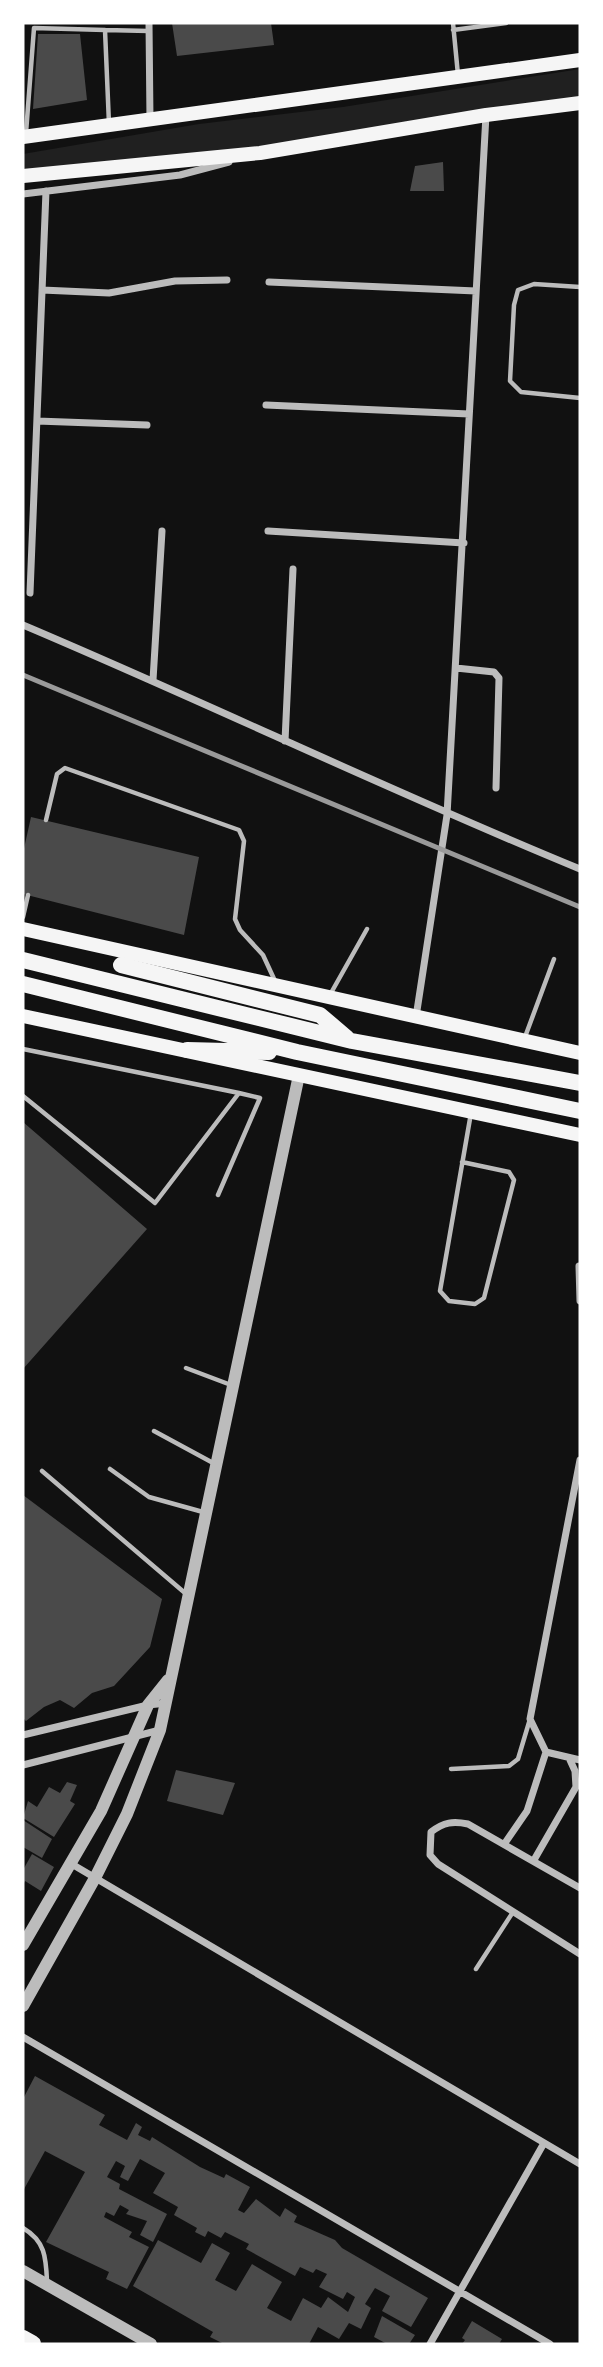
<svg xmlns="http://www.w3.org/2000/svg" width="603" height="2367" viewBox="0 0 603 2367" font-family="Manrope,sans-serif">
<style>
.green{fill:#202020}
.building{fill:#4a4a4a}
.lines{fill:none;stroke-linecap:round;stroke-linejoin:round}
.service{stroke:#bcbcbc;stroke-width:4.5}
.minor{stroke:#bcbcbc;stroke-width:7}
.tertiary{stroke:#bcbcbc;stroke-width:12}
.secondary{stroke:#f5f5f5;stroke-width:14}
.primary{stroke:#f5f5f5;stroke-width:16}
.motorway{stroke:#f5f5f5;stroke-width:18}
.rail{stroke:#9a9a9a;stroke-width:5}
</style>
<rect width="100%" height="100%" fill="#111"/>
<path class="green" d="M580 69V99L256 150 23 172V154L199 124 343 107Z"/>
<path class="building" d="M172 23H271L274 45 177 56Z
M38 34H80L87 100 33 109Z
M443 162 444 191H410L415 166Z
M31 817 199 857 184 935 23 894V853Z
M23 1122 147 1229 23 1369Z
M23 1495 162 1599 150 1647 114 1686 92 1693 74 1708 60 1700 44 1707 26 1721 23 1718Z
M176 1770 235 1783 223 1815 167 1801Z
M67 1782 77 1785 70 1801 75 1804 54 1837 23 1818 28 1801 37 1807 49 1787 60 1793Z
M23 1820 52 1839 42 1858 23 1847Z
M32 1854 54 1867 41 1891 25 1881 23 1885V1870Z
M35 2076 105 2115 99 2125 127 2140 136 2123 142 2127 138 2135 150 2141 152 2137 200 2167 224 2178 226 2174 250 2187 238 2210 244 2213 256 2199 280 2217 285 2208 297 2216 294 2222 335 2240 342 2248 428 2298 411 2327 382 2311 390 2296 375 2288 365 2304 371 2308 361 2329 349 2323 339 2339 318 2327 309 2344H224L210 2337 213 2332 133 2286 158 2240 201 2263 212 2243 230 2253 215 2280 236 2291 252 2264 282 2282 267 2308 291 2321 303 2298 321 2308 328 2297 348 2312 355 2297 347 2292 343 2299 319 2287 327 2274 316 2269 313 2273 300 2267 295 2276 246 2249 249 2244 225 2232 221 2238 208 2231 205 2237 195 2232 197 2228 174 2215 178 2207 153 2193 165 2173 140 2159 128 2181 120 2177 125 2166 116 2161 107 2177 120 2184 119 2189 167 2214 153 2242 140 2235 147 2221 126 2214 129 2210 120 2205 114 2216 106 2212 104 2217 132 2232 129 2237 149 2247 127 2289 106 2279 109 2272 46 2242 85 2172 45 2151 23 2191V2099Z
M382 2316 415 2335 409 2344H387L374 2337Z
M472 2321 502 2339 499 2344H462L465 2340 462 2338Z"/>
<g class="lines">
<path class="service" d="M453 23 458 75
M105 30 149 31
M453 30 506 23
M26 133 34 28 105 30 109 124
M580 287 534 284 518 290 514 305 510 381 521 392 580 398
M46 820 57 774 65 768 239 830 244 841 235 919 240 930 263 955 275 981
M23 917 28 895
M331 993 367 929
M525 1037 554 959
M23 1049 239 1093 155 1203 23 1096
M462 1162 509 1172 514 1180 484 1298 475 1304 449 1301 440 1291 471 1113
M218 1195 260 1098 239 1093
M186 1368 231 1385
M154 1431 215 1464
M110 1469 149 1497 203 1512
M42 1471 185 1593
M451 1769 509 1766 518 1759 530 1719
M476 1969 513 1912
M23 2228C45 2241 46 2257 47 2281"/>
<path class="minor" d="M149 23 150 120
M23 194 180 175 229 162
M269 282 476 291
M42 290 109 293 175 281 227 280
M266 405 469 414
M37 421 147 425
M268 531 464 543
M30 593 46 191
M23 625C210 704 392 792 580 869
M456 668 494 672 499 678 496 788
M153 680 162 531
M285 741 293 569
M416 1017 447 815 486 115
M579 1266 580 1301
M580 1460 530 1719 546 1752 580 1760
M23 1735 148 1705 167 1703
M23 1765 160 1730
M505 1843 527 1811 546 1752
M534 1860 576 1787 575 1771 570 1760
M70 1863 580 2164
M580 1888 468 1824C453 1821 444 1822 431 1832L430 1855 438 1864 580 1954
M23 2037 550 2344
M430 2344 544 2143"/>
<path class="tertiary" d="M23 1945 101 1811 148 1705 168 1680
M23 2006 95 1878 127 1814 160 1730 299 1075
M23 2271 151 2344"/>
<path class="secondary" d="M23 137 580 60
M23 176 260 153 486 115 580 103
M23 929 580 1053
M23 1016 580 1135"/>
<path class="primary" d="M23 960 352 1041 580 1083
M121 965 320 1015 347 1038
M23 984 297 1052 580 1111
M187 1050 269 1052"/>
<path class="motorway" d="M23 2339 32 2344"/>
<path class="rail" d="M23 675 580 907"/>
</g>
<rect width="603" height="2367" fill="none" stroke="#ffffff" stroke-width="49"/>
</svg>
